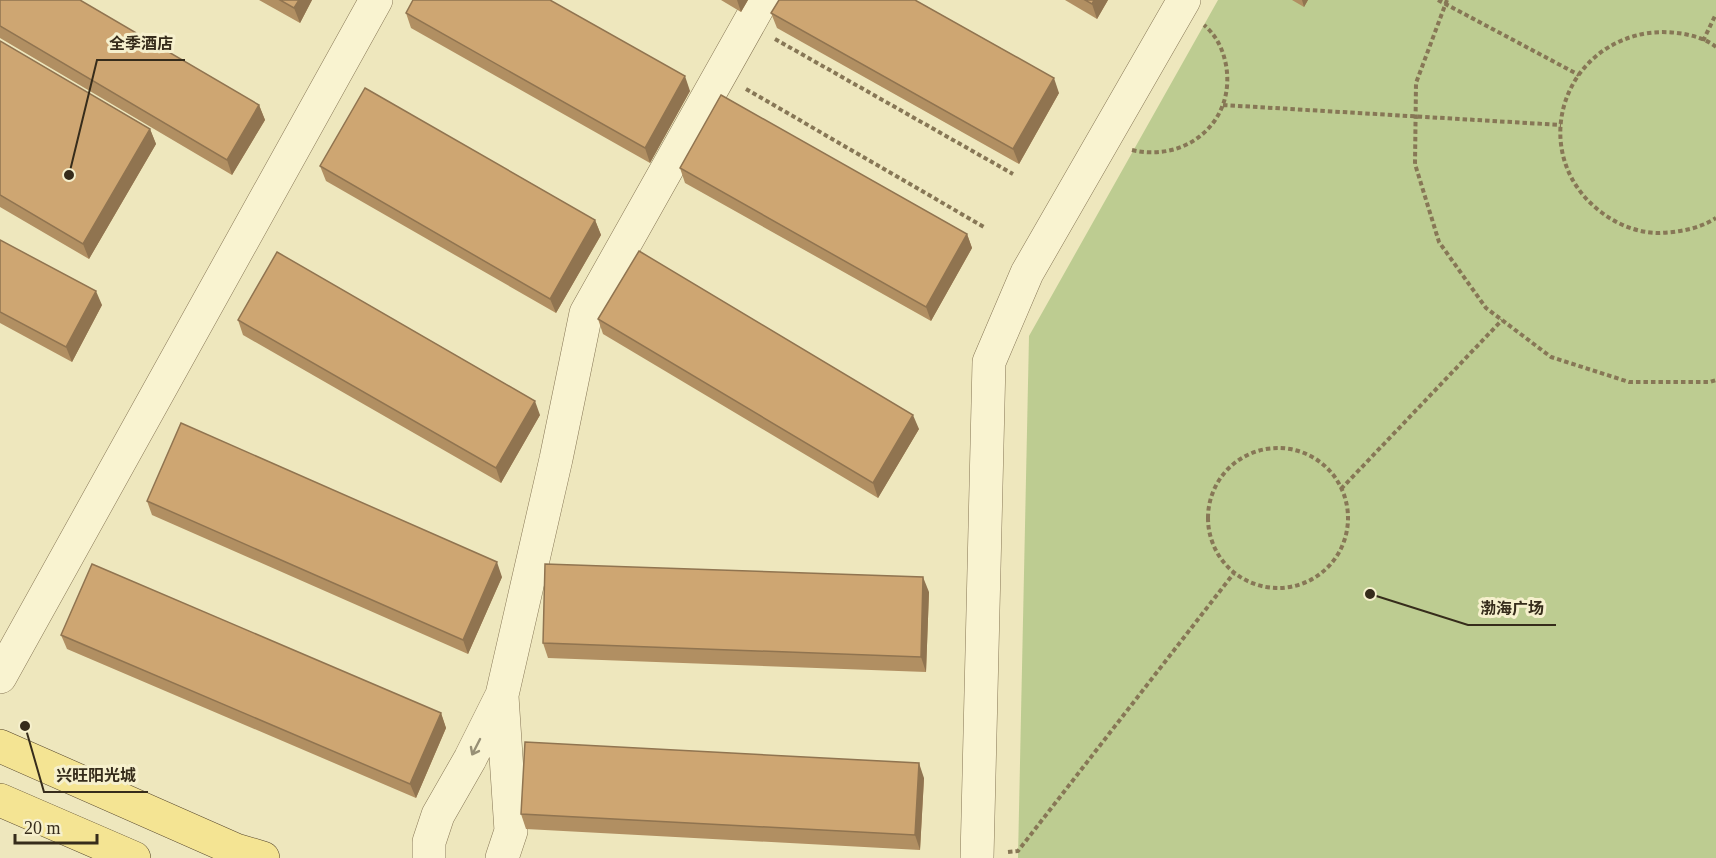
<svg xmlns="http://www.w3.org/2000/svg" width="1716" height="858" viewBox="0 0 1716 858" font-family="'Times New Roman','Noto Sans SC',serif">
<style>
.green{fill:#bdcc91}
.lines{fill:none;stroke-linecap:round;stroke-linejoin:round}
.minor-casing{stroke:#877756;stroke-width:34}
.major-casing{stroke:#54442b;stroke-width:34}
.path{stroke:#877756;stroke-width:4;stroke-dasharray:4.5 3;stroke-linecap:butt}
.minor{stroke:#f9f3d0;stroke-width:33}
.major{stroke:#f4e493;stroke-width:33}
.wall{fill:#b18f62}
.shaded-wall{fill:#907450}
.building{fill:#cea672;stroke:#907450;stroke-width:1.5}
.oneway{stroke:#989076}
.leader{fill:none;stroke:#362c1b;stroke-width:2}
.callout-dot{fill:#362c1b;stroke:#f6f0cd;stroke-width:2}
.callout-label{font-size:16px;text-anchor:middle;font-weight:bold;fill:#362c1b;stroke:#f6f0cd;stroke-width:6;stroke-linejoin:round;paint-order:stroke}
</style>
<rect width="100%" height="100%" fill="#eee7bd"/>
<path class="green" d="M1218 0H1716V858H1018L1029 336Z"/>
<g class="lines">
<defs>
<path id="minor" d="M0 677 376 0
M502 696 511 831 502 858
M429 858V842L438 815 470 759 502 695 556 459 586 313 762 0
M977 858 989 362 1027 273 1184 0"/>
<path id="major" d="M0 746 236 850 263 858
M0 800 134 858"/>
</defs>
<use href="#minor" class="minor-casing"/>
<use href="#major" class="major-casing"/>
<path class="path" d="M1438 0 1579 75
M1447 0 1416 83 1415 164 1439 242 1486 308 1551 357 1629 382H1710L1716 380
M775 39 1013 174
M1703 41 1716 14
M1716 47C1698 32 1660 29 1638 35 1555 56 1532 160 1601 212 1618 225 1638 233 1660 233 1679 232 1699 229 1716 218
M746 89 984 227
M1223 105 1561 125
M1132 150C1187 163 1236 121 1226 65 1223 49 1216 35 1204 25
M1208 518a70 70 0 1 1 140 0a70 70 0 1 1-140 0Z
M1341 489 1502 320
M1008 852 1018 851 1234 573"/>
<use href="#minor" class="minor"/>
<use href="#major" class="major"/>
</g>
<path class="wall" d="M0 0 259 105 265 120 232 175 0 38Z
M259 0H312L300 23Z
M721 0H748L741 12Z
M1065 0H1108L1097 19Z
M1292 0H1308L1304 7Z
M406 13 690 91 650 163 411 28Z
M771 13 1059 93 1019 164 777 28Z
M0 41 150 129 156 144 89 259 0 207Z
M320 166 595 220 601 235 556 313 326 181Z
M680 168 967 234 972 248 931 321 685 183Z
M0 240 102 305 72 362 0 323Z
M598 319 919 429 878 498 603 334Z
M238 320 540 415 501 483 243 335Z
M147 501 502 577 468 654 152 515Z
M929 592 926 672 548 658 543 643Z
M61 635 441 713 446 728 416 798 67 649Z
M924 778 920 850 526 829 521 814Z"/>
<path class="shaded-wall" d="M299 0H312L300 23 294 8Z
M737 0H748L741 12Z
M1094 0H1108L1097 19 1092 4Z
M1302 0H1308L1304 7Z
M685 76 690 91 650 163 645 148Z
M1054 78 1059 93 1019 164 1013 149Z
M259 105 265 120 232 175 227 160Z
M150 129 156 144 89 259 83 244Z
M595 220 601 235 556 313 550 299Z
M967 234 972 248 931 321 926 307Z
M96 291 102 305 72 362 66 347Z
M535 401 540 415 501 483 496 468Z
M913 415 919 429 878 498 873 483Z
M497 562 502 577 468 654 463 640Z
M923 577 929 592 926 672 921 657Z
M441 713 446 728 416 798 410 784Z
M919 763 924 778 920 850 915 835Z"/>
<path class="building" d="M0 0H80L259 105 227 160 0 26Z
M280 0H299L294 8Z
M413 0H550L685 76 645 148 406 13Z
M779 0H915L1054 78 1013 149 771 13Z
M1085 0H1094L1092 4Z
M0 41 150 129 83 244 0 195Z
M365 88 595 220 550 299 320 166Z
M721 95 967 234 926 307 680 168Z
M0 240 96 291 66 347 0 312Z
M639 251 913 415 873 483 598 319Z
M277 252 535 401 496 468 238 320Z
M181 423 497 562 463 640 147 501Z
M92 564 441 713 410 784 61 635Z
M545 564 923 577 921 657 543 643Z
M525 742 919 763 915 835 521 814Z"/>
<defs><path id="oneway-shaft" d="M-6 0H5M1.5-3L5.5 0L1.5 3" fill="none" stroke-width="1.6" stroke-linecap="round" stroke-linejoin="round" transform="scale(1.5)"/></defs>
<use class="oneway" href="#oneway-shaft" transform="translate(476 747) rotate(117)"/>
<path class="leader" d="M69 175L97 60H185M1370 594L1468 625H1556M25 726L44 792H148"/>
<g class="callout-dot">
<circle cx="69" cy="175" r="6"/>
<circle cx="1370" cy="594" r="6"/>
<circle cx="25" cy="726" r="6"/>
</g>
<g class="callout-label">
<text x="141" y="49">全季酒店</text>
<text x="1512" y="614">渤海广场</text>
<text x="96" y="781">兴旺阳光城</text>
</g>
<path d="M15 834v9h82v-9" fill="none" stroke="#362c1b" stroke-width="3"/>
<text x="24" y="834" font-size="18" fill="#362c1b" stroke="#f6f0cd" stroke-width="4.5" paint-order="stroke">20 m</text>
</svg>
